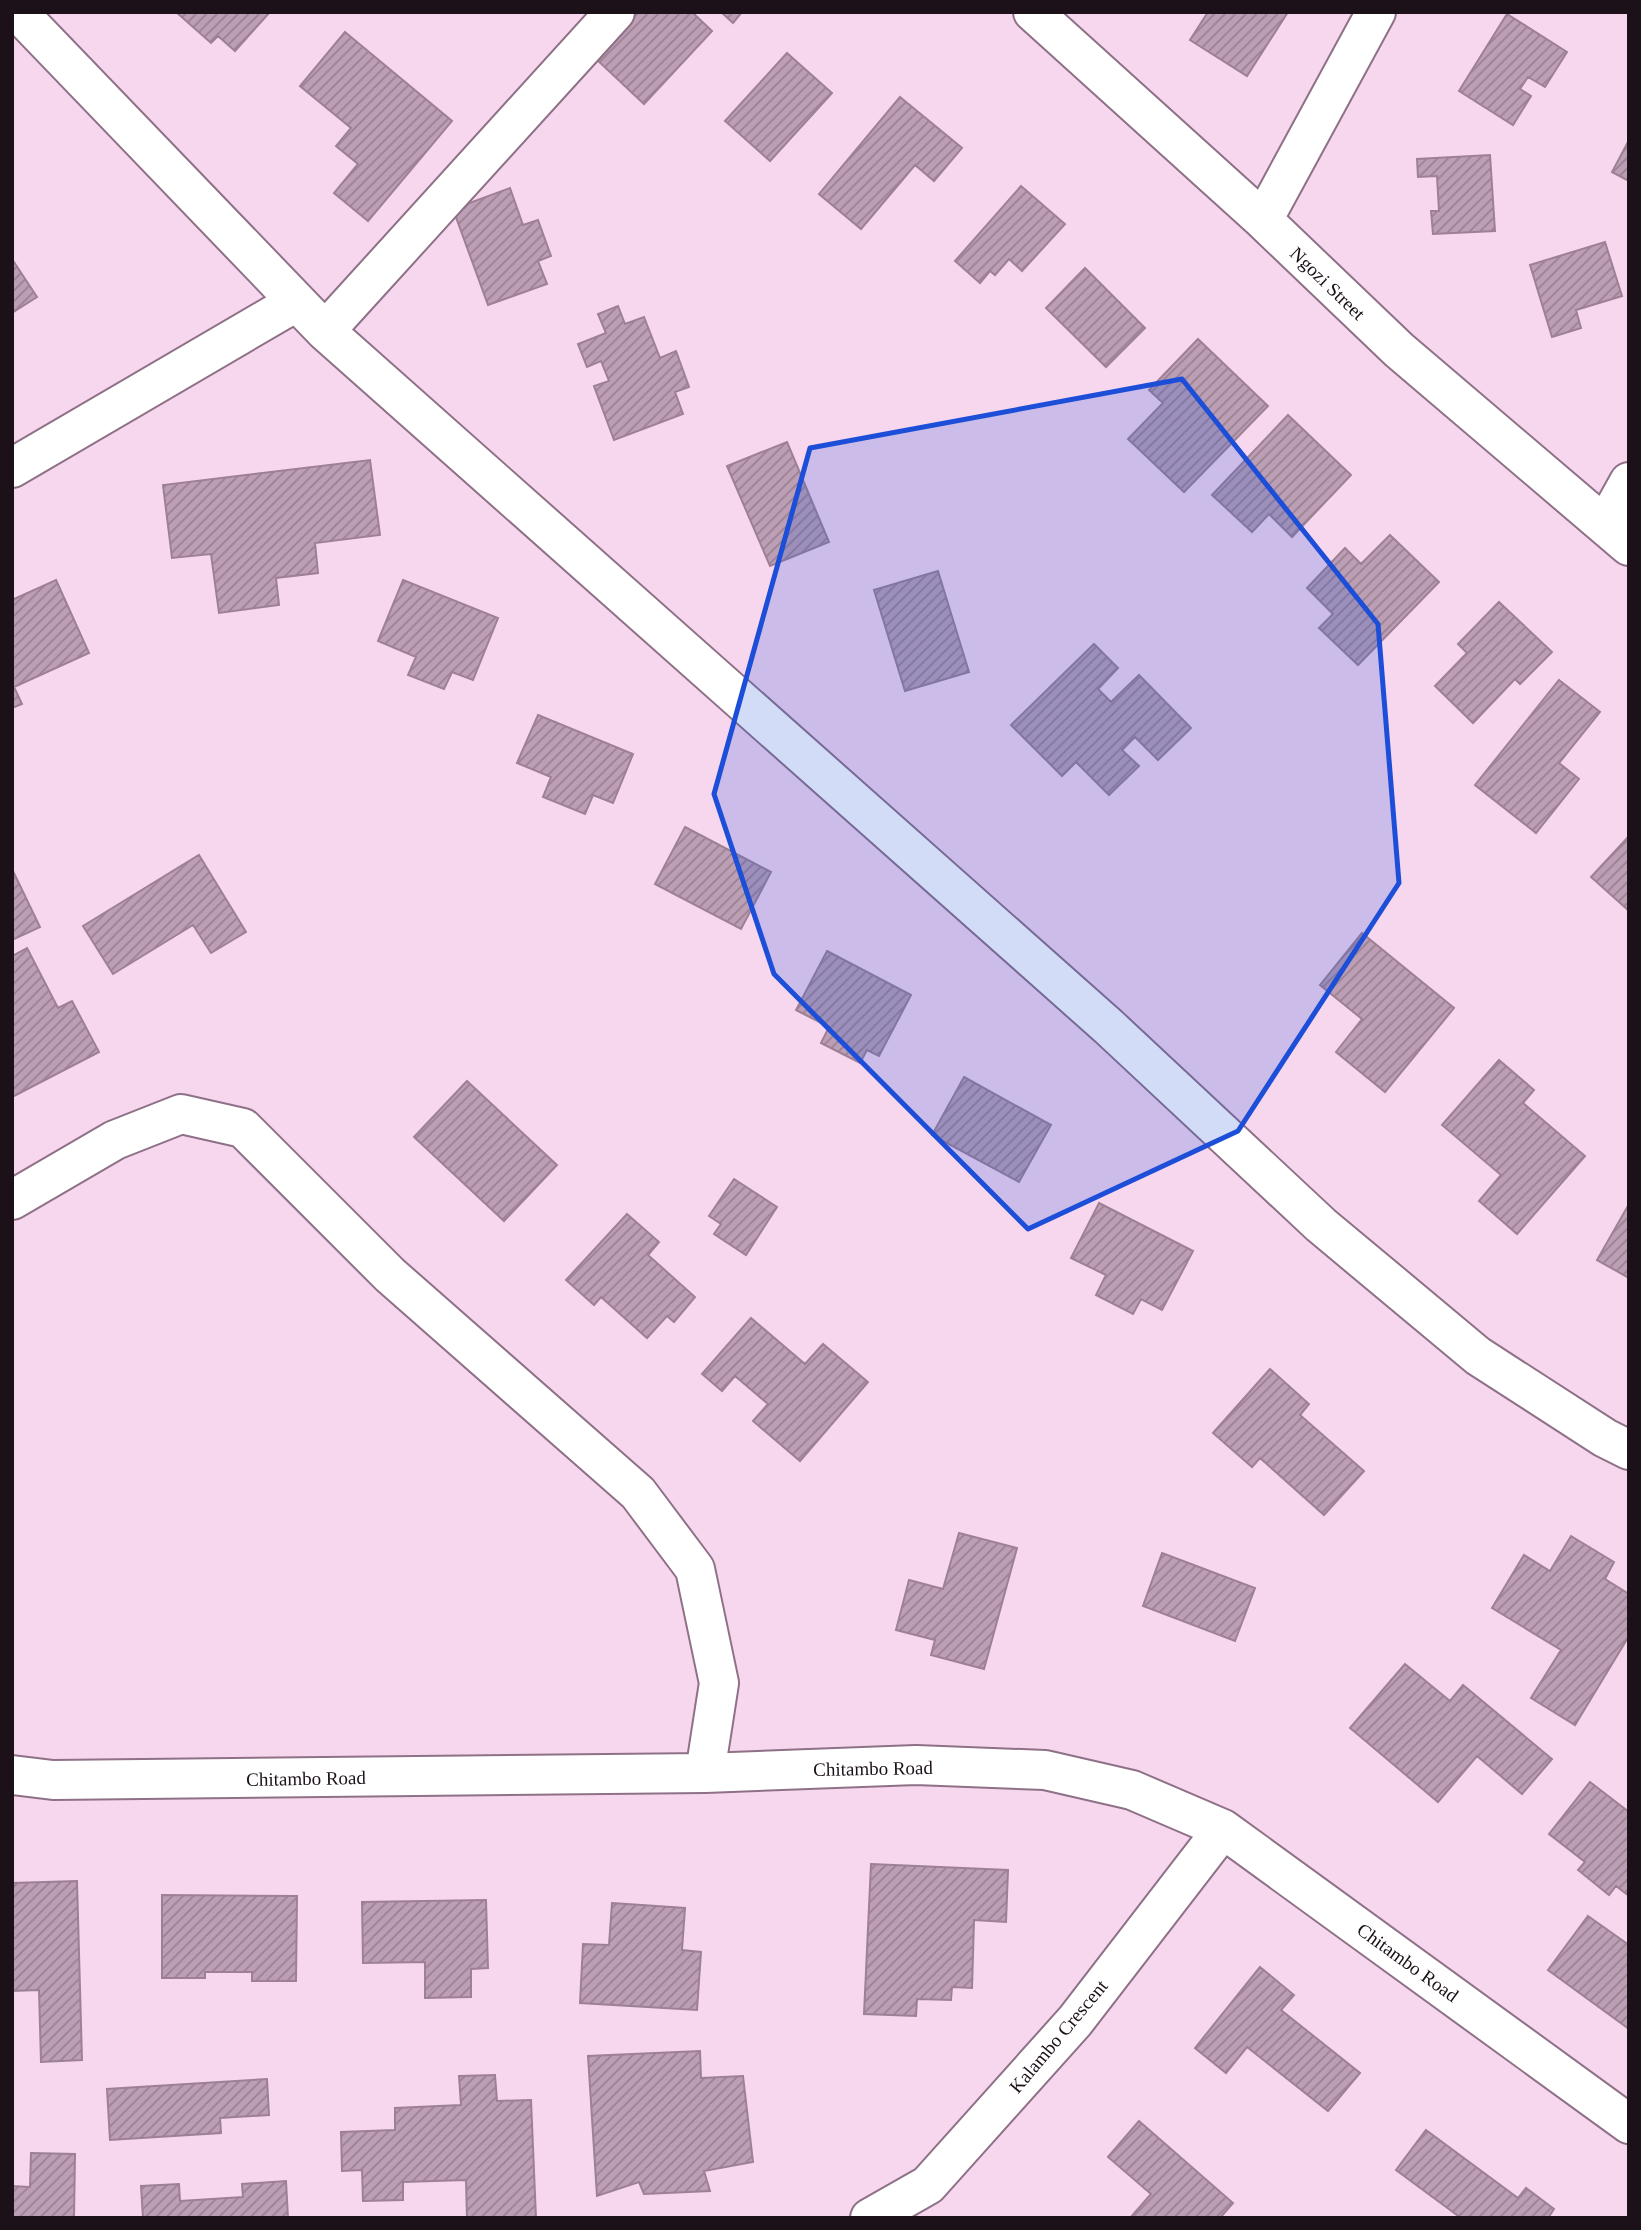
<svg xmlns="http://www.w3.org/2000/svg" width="1641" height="2230" viewBox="0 0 1641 2230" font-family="'Times New Roman',serif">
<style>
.building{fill:url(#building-hatch);stroke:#9e8095;stroke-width:2}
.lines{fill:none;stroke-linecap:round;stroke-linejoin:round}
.street-casing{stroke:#8e7186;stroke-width:42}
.street{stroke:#fff;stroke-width:38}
.marked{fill:#1d4ed8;fill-opacity:0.2;stroke:#1d4ed8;stroke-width:5;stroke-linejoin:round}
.labels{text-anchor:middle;stroke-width:7;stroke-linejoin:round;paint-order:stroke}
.street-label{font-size:19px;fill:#1c1119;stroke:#fff}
</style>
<defs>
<pattern id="building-hatch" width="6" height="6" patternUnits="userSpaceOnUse" patternTransform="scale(1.75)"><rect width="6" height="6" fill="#bd9fb5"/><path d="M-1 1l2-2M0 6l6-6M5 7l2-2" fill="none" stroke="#998092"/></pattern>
</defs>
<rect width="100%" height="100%" fill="#f7d7ee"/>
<path class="building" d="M176 12H270L235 51 218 36 211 43Z
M638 12H692L712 31 644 104 595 58Z
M721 12H742L733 23Z
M1208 12H1288L1247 76 1190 40Z
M1507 14 1567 52 1545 87 1528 77 1520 89 1531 96 1513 125 1459 91Z
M345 32 452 121 368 221 334 193 358 164 336 146 351 128 300 86Z
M787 53 832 93 770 161 725 121Z
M900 97 962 148 934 181 915 165 861 229 819 194Z
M1629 140V181L1612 172Z
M1490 155 1495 231 1433 234 1431 211H1439L1437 176 1418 177 1417 159Z
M1021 186 1065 224 1022 271 1009 259 995 275 990 271 980 283 955 261Z
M510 188 523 225 538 220 551 256 538 261 547 284 488 305 453 209Z
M1605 242 1622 296 1576 310 1581 328 1552 337 1530 265Z
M12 259 37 297 12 313Z
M1085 268 1145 328 1106 367 1046 308Z
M618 306 625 324 644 317 660 358 676 351 689 387 675 392 683 414 614 440 594 386 609 381 601 361 587 367 578 344 606 333 598 314Z
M1198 339 1268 406 1184 492 1128 439 1163 403 1149 390Z
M1288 415 1351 475 1292 537 1269 514 1252 532 1212 495Z
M787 442 829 542 770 566 727 466Z
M370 460 380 535 315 543 318 573 276 578 279 605 219 613 211 554 172 558 163 485Z
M1390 535 1439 582 1358 665 1319 628 1333 614 1307 588 1345 548 1361 564Z
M938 571 969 672 905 691 874 590Z
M56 580 89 653 14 687 22 704 12 708V600Z
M403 580 498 618 473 680 452 672 444 689 408 675 416 657 378 641Z
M1499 602 1552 652 1520 684 1515 679 1473 723 1435 686 1467 653 1458 644Z
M1094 644 1118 668 1098 689 1111 702 1139 675 1191 728 1158 760 1135 737 1122 750 1139 766 1109 795 1076 762 1062 776 1011 725Z
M1559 680 1600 712 1559 763 1579 779 1536 833 1475 785Z
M538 715 633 754 613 803 593 795 585 814 543 797 551 777 517 763Z
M685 827 771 872 741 929 655 884Z
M1629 836V911L1591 877Z
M199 855 246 932 211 953 193 925 113 974 83 926Z
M12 869 40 927 12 940Z
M1362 933 1454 1008 1385 1092 1336 1052 1362 1019 1320 985Z
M27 948 58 1008 72 1001 99 1052 12 1097V956Z
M827 951 911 995 879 1056 867 1050 860 1063 821 1043 829 1027 796 1010Z
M1499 1060 1534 1090 1523 1103 1585 1156 1517 1234 1479 1201 1501 1175 1442 1125Z
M964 1077 1051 1125 1019 1182 932 1135Z
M467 1081 557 1165 504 1221 414 1137Z
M734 1179 777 1207 746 1255 714 1234 721 1224 709 1216Z
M1099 1203 1193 1251 1162 1310 1141 1299 1133 1314 1096 1295 1106 1275 1071 1258Z
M1629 1204V1278L1597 1260Z
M627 1214 659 1242 648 1255 695 1297 674 1322 667 1316 647 1338 601 1297 594 1305 566 1280Z
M751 1318 805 1364 823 1344 868 1382 800 1461 753 1421 768 1404 735 1376 722 1391 702 1374Z
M1270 1369 1309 1404 1300 1415 1364 1471 1324 1515 1260 1458 1252 1467 1213 1433Z
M959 1533 1017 1548 984 1669 931 1655 935 1640 896 1630 909 1580 943 1589Z
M1571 1536 1614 1562 1605 1579 1629 1594V1636L1575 1725 1531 1698 1561 1650 1492 1608 1524 1555 1550 1571Z
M1162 1553 1255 1588 1235 1641 1143 1606Z
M1405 1664 1450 1701 1463 1685 1552 1759 1522 1794 1477 1756 1438 1802 1350 1728Z
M1590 1782 1629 1812V1896L1616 1886 1609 1895 1578 1870 1585 1862 1549 1834Z
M871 1864 1008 1870 1006 1922 974 1920 972 1988 952 1987 951 2000 917 1999 916 2016 864 2014Z
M77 1881 82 2060 41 2062 39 1990 12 1991V1883Z
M162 1895 297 1896 296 1981H252V1972H205V1978H162Z
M486 1900 488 1968 471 1969V1997L425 1998V1962L363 1963 362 1902Z
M612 1903 685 1908 682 1950 701 1952 697 2010 580 2003 583 1944 609 1945Z
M1588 1916 1629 1945V2029L1548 1970Z
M1260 1967 1294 1995 1281 2010 1360 2073 1328 2111 1247 2047 1226 2073 1195 2048Z
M700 2051 701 2078 743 2076 753 2162 704 2171 710 2191 644 2194 639 2182 597 2196 588 2056Z
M495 2075 497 2101 531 2100 536 2218H467L466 2180 403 2182V2200L363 2201 362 2170 342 2171 341 2132 395 2130V2108L461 2105 459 2076Z
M267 2079 269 2115 220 2118 221 2133 110 2140 107 2089Z
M1139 2121 1233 2203 1220 2218H1130L1151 2194 1108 2157Z
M1426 2130 1518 2198 1526 2188 1554 2209 1548 2218H1461L1396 2170Z
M31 2153 75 2154 74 2218H12V2186L30 2187Z
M286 2181 288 2218H143L141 2186 179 2184 180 2201 243 2197 242 2184Z"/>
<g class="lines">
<defs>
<path id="street" d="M18 12 325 331 1109 1027 1321 1225 1478 1356 1605 1438 1629 1450
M1033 12 1263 220 1399 350 1629 546
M1263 220 1376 12
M325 331 615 12
M12 468 296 302
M1605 525 1629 482
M12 1200 115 1140 181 1114 243 1128 390 1275 638 1493 695 1569 719 1683 705 1773
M12 1775 53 1780 705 1773 916 1765 1045 1770 1132 1790 1223 1829 1629 2124
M870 2218 928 2185 1075 2021 1223 1829"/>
</defs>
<use href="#street" class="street-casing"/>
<use href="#street" class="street"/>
</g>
<path class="marked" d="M1182 379 1378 624 1399 883 1238 1131 1028 1229 774 974 714 794 810 448Z"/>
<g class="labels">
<g class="street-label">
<text transform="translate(1328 283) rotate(44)" y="7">Ngozi Street</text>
<text transform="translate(873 1768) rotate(-1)" y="7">Chitambo Road</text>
<text transform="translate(306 1778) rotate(-1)" y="7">Chitambo Road</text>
<text transform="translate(1408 1962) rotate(36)" y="7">Chitambo Road</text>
<text transform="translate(1058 2036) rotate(-50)" y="7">Kalambo Crescent</text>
</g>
</g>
<rect width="1641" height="2230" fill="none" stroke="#1c1119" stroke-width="28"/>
</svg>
